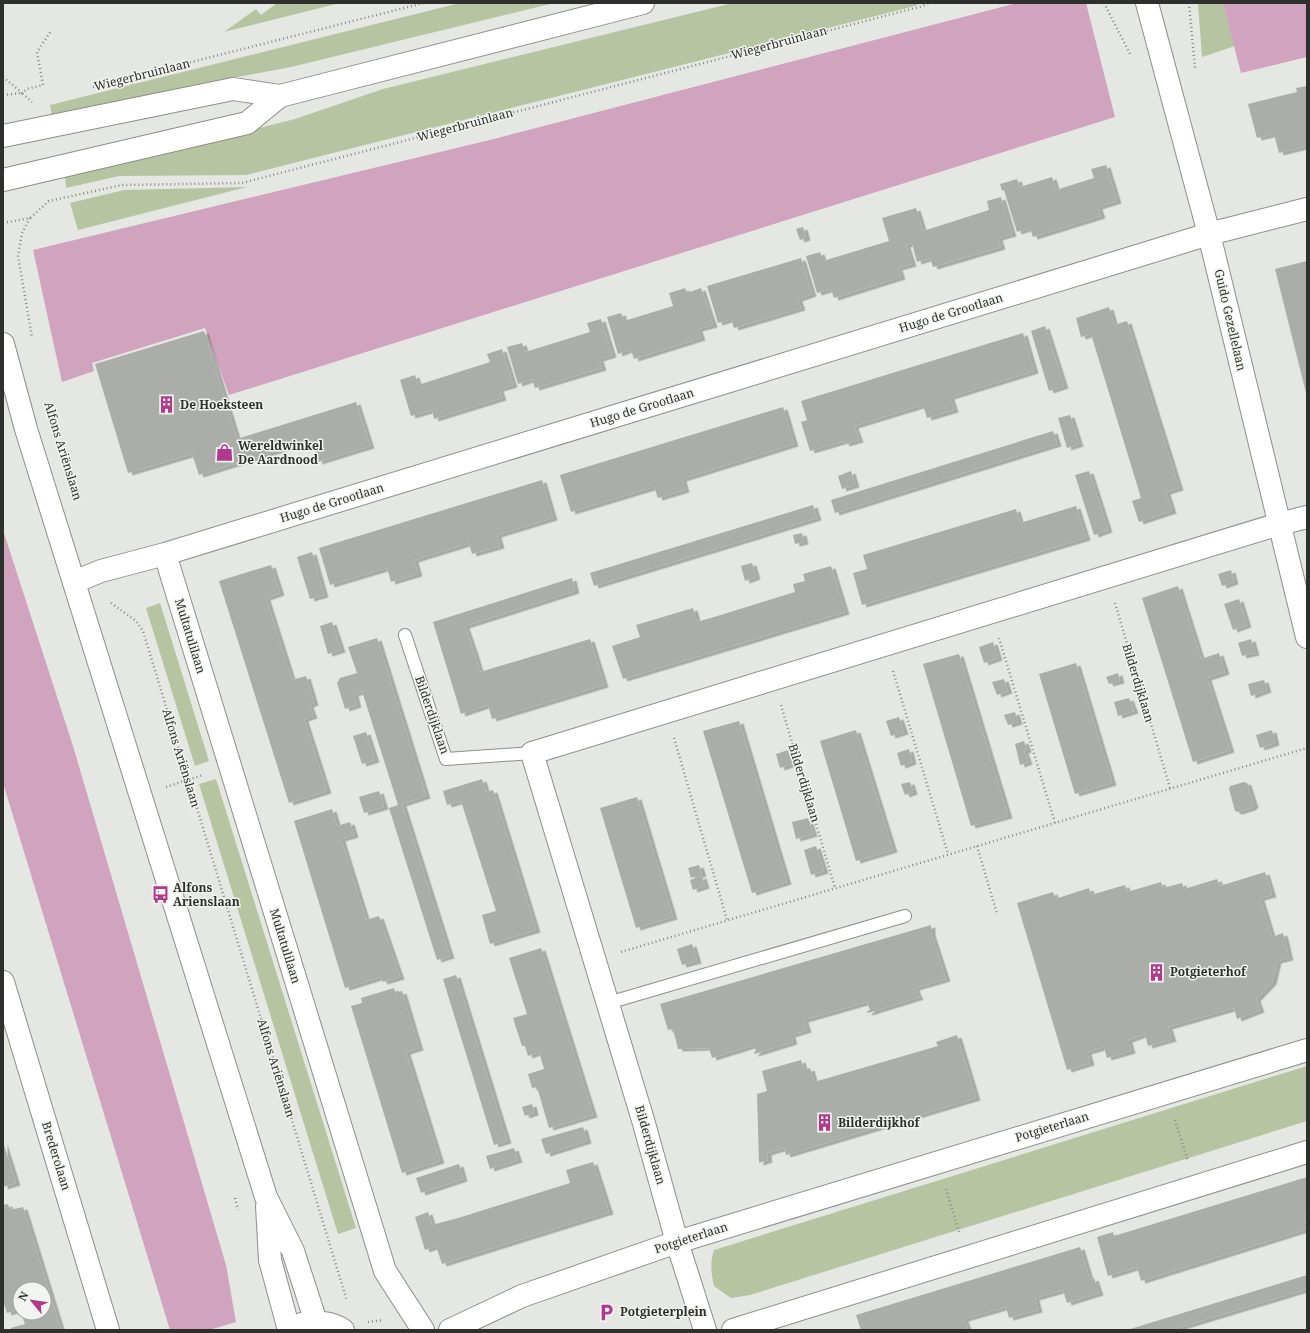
<svg xmlns="http://www.w3.org/2000/svg" width="1310" height="1333" viewBox="0 0 1310 1333" font-family="'Noto Serif',serif">
<style>
.green{fill:#b6c4a1}
.water{fill:#d0a4bf}
.building{fill:#abada8;filter:url(#shadow)}
.lines{fill:none;stroke-linecap:round;stroke-linejoin:round}
.service-casing{stroke:#8d8f8a;stroke-width:14}
.minor-casing{stroke:#8d8f8a;stroke-width:24}
.tertiary-casing{stroke:#8d8f8a;stroke-width:24}
.path{stroke:#8a8b88;stroke-width:2.5;stroke-dasharray:1 3;stroke-linecap:butt}
.service{stroke:#fff;stroke-width:12}
.minor{stroke:#fff;stroke-width:22}
.tertiary{stroke:#fff;stroke-width:22}
.labels{text-anchor:middle;stroke-width:3;stroke-linejoin:round;paint-order:stroke}
.street-label{font-size:12px;fill:#2f302e;stroke:#f2f5ef}
.poi-label{font-size:12px;font-weight:bold;fill:#2f302e;stroke:#f2f5ef;text-anchor:start}
</style>
<defs>
<filter id="shadow"><feDropShadow dx="4.5" dy="2.5" stdDeviation="0" flood-color="#0004"/></filter>
</defs>
<rect width="100%" height="100%" fill="#e5e7e2"/>
<path class="green" d="M277 3H340L224 32 256 9 261 15Z
M460 3H554L291 67 200 84 52 116 50 105Z
M733 3H920L915 6 246 175 119 176 66 188 65 177 295 119 383 89Z
M1198 3H1223L1235 46 1202 57Z
M247 187 78 230 70 203 124 190Z
M160 603 209 761 195 766 146 608Z
M216 779 356 1228 338 1234 199 784Z
M1307 1066V1121L750 1295 731 1298 714 1286C711 1273 710 1262 714 1250Z"/>
<path class="water" d="M1017 3H1086L1115 117 229 395 205 328 92 363 94 371 62 382 33 250 494 139Z
M1223 3H1307V57L1241 73Z
M3 530 73 746 226 1265 236 1322 209 1330H170L3 783Z"/>
<path class="building" d="M1307 86V146L1279 153 1274 134 1257 138 1248 104 1297 92 1296 88Z
M1106 165 1117 201 1098 207 1101 216 1033 237 1030 228 1017 232 1004 190 1002 191 1000 184 1017 179 1020 187 1052 177 1056 190 1094 178 1091 169Z
M1001 197 1012 234 998 238 1001 247 933 267 930 258 917 262 912 243 906 245 912 264 898 268 901 277 834 298 831 289 817 293 806 256 820 252 823 261 889 241 882 218 916 208 923 231 989 210 987 201Z
M803 227 806 238 800 240 796 229Z
M801 258 812 294 798 299 801 308 734 328 731 319 718 323 707 286Z
M1307 261V392L1306 393 1275 269Z
M685 288 687 293 701 288 713 325 698 329 701 338 634 359 631 349 618 354 607 317 621 313 624 321 673 306 669 293Z
M1109 307 1114 325 1127 321 1179 488 1166 492 1172 511 1139 522 1132 501 1141 498 1091 334 1081 337 1076 318Z
M601 319 612 355 599 359 602 368 535 388 532 379 518 384 507 347 522 343 525 352 590 332 587 323Z
M1045 326 1064 386 1049 391 1031 331Z
M204 331 237 439 356 402 370 446 318 462 312 440 199 475 192 454 128 473 95 364Z
M1023 333 1034 371 950 397 954 410 927 418 923 405 854 426 859 440 845 444 844 441 810 451 801 422 807 420 801 401Z
M502 349 513 385 499 389 502 398 434 419 432 410 411 416 400 380 415 375 418 385 490 362 487 354Z
M783 407 794 444 682 479 685 490 658 498 654 487 571 512 560 475Z
M1070 415 1079 444 1067 448 1058 418Z
M1053 431 1057 444 835 513 831 500Z
M851 471 855 485 842 489 838 476Z
M1089 471 1108 530 1094 535 1075 475Z
M542 480 553 518 497 535 500 546 472 554 469 543 414 560 418 574 391 582 387 568 330 585 319 548Z
M813 505 817 518 594 586 590 573Z
M1076 506 1086 538 862 605 853 573 867 569 863 555 1016 509 1020 523Z
M802 533 804 542 795 544 793 535Z
M312 552 324 595 310 599 297 557Z
M752 563 756 577 745 581 741 566Z
M271 565 280 593 266 598 292 680 306 676 314 703 309 705 313 716 304 719 327 791 289 803 219 581Z
M831 566 845 612 623 679 612 646 640 637 636 625 693 608 697 622 724 614 795 592 793 584 805 581 803 574Z
M1231 570 1234 582 1222 586 1218 574Z
M572 578 575 591 465 626 474 652 480 672 590 639 604 685 492 719 488 705 461 714 433 622Z
M1178 586 1201 659 1219 653 1225 672 1207 678 1230 750 1193 762 1142 598Z
M1239 599 1247 625 1233 630 1224 604Z
M332 622 341 650 328 654 320 626Z
M377 638 426 796 402 804 450 956 437 960 389 808 398 805 362 691 354 694 357 705 345 709 337 683 340 678 357 673 348 647Z
M1251 639 1255 653 1242 656 1238 643Z
M993 642 998 658 984 663 979 647Z
M959 654 1008 816 971 826 923 664Z
M1076 663 1112 783 1075 794 1039 674Z
M1118 673 1120 681 1109 684 1106 677Z
M1004 679 1008 691 997 695 992 682Z
M1264 680 1267 690 1251 696 1248 684Z
M1129 698 1134 711 1118 716 1114 702Z
M1015 712 1018 722 1008 725 1004 715Z
M899 717 904 732 891 736 886 721Z
M739 721 787 882 752 893 703 731Z
M856 730 893 850 856 861 820 741Z
M1272 730 1275 743 1260 748 1256 735Z
M366 732 375 760 362 764 353 736Z
M1024 741 1027 750 1024 751 1028 762 1020 765 1015 744Z
M909 749 912 762 901 766 897 753Z
M788 750 792 764 780 768 776 754Z
M482 779 486 792 493 790 536 930 490 944 482 915 496 911 461 801 447 805 443 791Z
M910 782 913 792 905 795 901 784Z
M1244 782 1247 783 1254 805 1251 808 1238 812 1235 811 1229 789 1230 786Z
M379 791 384 807 364 813 359 797Z
M637 797 673 917 636 928 600 808Z
M332 809 337 826 350 822 354 835 341 839 366 920 379 916 400 977 383 982 381 977 345 988 294 821Z
M808 818 813 834 796 839 792 822Z
M816 846 824 871 811 875 804 850Z
M699 865 702 874 691 878 688 868Z
M1265 872 1272 895 1260 898 1272 937 1283 933 1289 958 1277 961 1272 982 1256 999 1260 1010 1237 1019 1234 1008 1168 1027 1172 1039 1148 1046 1145 1034 1128 1040 1131 1051 1107 1058 1104 1047 1087 1052 1090 1063 1067 1070 1017 903 1053 892 1055 899 1089 888 1091 895 1125 885 1127 892 1161 882 1163 888 1182 883 1184 889 1217 879 1220 886Z
M702 876 705 886 693 890 690 880Z
M931 925V933L946 979 915 988 918 996 920 997 868 1013 867 1011 870 1010 867 1002 804 1020 807 1030 791 1035 793 1042 754 1054V1052L756 1051 754 1045 712 1058 709 1048 678 1049 673 1029 668 1030 660 1004Z
M692 944 697 961 682 965 677 949Z
M541 948 593 1115 549 1128 537 1087 532 1088 528 1074 544 1069 539 1052 528 1056 525 1046H522L513 1018 527 1014 509 958Z
M456 975 507 1141 494 1145 443 979Z
M394 988 395 993 402 991 419 1048 406 1052 440 1161 402 1173 351 1006 362 1003 361 998Z
M957 1035 976 1098 786 1155 784 1148 767 1153 768 1160 759 1163 757 1094 767 1091 762 1071 801 1060 804 1070 810 1068 814 1082 938 1046 936 1042Z
M532 1104 534 1113 525 1116 522 1107Z
M583 1127 587 1141 546 1154 541 1139Z
M3 1142 16 1183 3 1187Z
M514 1148 518 1160 490 1169 486 1156Z
M593 1162 609 1212 442 1264 436 1246 425 1250 415 1217 428 1212 432 1225 458 1218 570 1183 566 1170Z
M459 1164 463 1179 421 1193 416 1178Z
M1307 1177V1214L1304 1215 1307 1229 1141 1281 1137 1267 1108 1276 1097 1237 1113 1232 1114 1236Z
M8 1204 10 1210 23 1207 61 1330H12L11 1328 25 1324 21 1313H44V1289H20V1309L7 1313 3 1301V1205Z
M1080 1247 1090 1280 1094 1278 1099 1293 1067 1303 1063 1290 1035 1298 1038 1310 1009 1318 1006 1307 964 1319 968 1330H861L856 1315Z
M1307 1275V1289L1171 1330H1127Z"/>
<g class="lines">
<defs>
<path id="service" d="M405 635 446 759 532 753
M608 1003 905 916"/>
<path id="minor" d="M1147 3 1209 234 1307 637
M165 554 385 1271 423 1330
M74 582 101 571 165 554 1209 234 1307 209
M3 982 108 1330
M450 1330 522 1296 677 1242 1307 1050
M705 1330 677 1242 643 1120 532 753 1279 524 1307 517
M733 1330 1307 1152"/>
<path id="tertiary" d="M3 136 233 89 280 96 643 3
M3 180 247 123 280 96
M3 344 26 429 266 1197 293 1251 316 1322
M267 1206 270 1260 289 1330
M302 1324C317 1322 330 1321 343 1330"/>
</defs>
<use href="#service" class="service-casing"/>
<use href="#minor" class="minor-casing"/>
<use href="#tertiary" class="tertiary-casing"/>
<path class="path" d="M1104 3 1130 54
M1189 3 1195 68
M3 77 22 93 27 89 43 85 37 52 51 31
M93 87 424 3
M3 95 22 93 32 102
M30 218 22 233 18 256 32 337
M3 223 30 218 49 201 122 185 242 183 923 6 928 3
M111 603 136 621 143 631 347 1301
M1115 603 1170 788
M999 638 1055 823
M893 671 948 854
M781 705 835 888
M674 738 727 920
M166 787 203 775
M977 846 997 914
M621 952 1307 748
M1175 1120 1188 1161
M946 1189 959 1232
M235 1198 238 1210
M368 1322 383 1320"/>
<use href="#service" class="service"/>
<use href="#minor" class="minor"/>
<use href="#tertiary" class="tertiary"/>
</g>
<defs>
<symbol id="building-bare" viewBox="-9 -9 18 18"><path d="M-4-6H4V6H1V3H-1V6H-4ZM-2.5-4.3h1.7v1.8h-1.7ZM.8-4.3h1.7v1.8H.8ZM-2.5-1h1.7V.8h-1.7ZM.8-1h1.7V.8H.8Z" fill="#b0388d" stroke="#f2f5ef" stroke-width="2.5" paint-order="stroke"/></symbol>
<symbol id="shop-bare" viewBox="-9 -9 18 18"><path d="M-5-2.5h2.3a2.7 3.5 0 0 1 5.4 0H5L5.5 6h-11ZM-1.5-2.5h3a1.5 2.3 0 0 0-3 0Z" fill="#b0388d" stroke="#f2f5ef" stroke-width="2.5" paint-order="stroke"/></symbol>
<symbol id="bus-bare" viewBox="-9 -9 18 18"><path d="M-5-6H5V4H4V6H2V4H-2V6H-4V4H-5ZM-3.5-4V0h7V-4ZM-3.5 1.2v1.5H-2V1.2ZM2 1.2v1.5H3.5V1.2Z" fill="#b0388d" stroke="#f2f5ef" stroke-width="2.5" paint-order="stroke"/></symbol>
<symbol id="parking-bare" viewBox="-9 -9 18 18"><path d="M-3.5-5.5H1a3.5 3.5 0 0 1 0 7H-1V5.5H-3.5ZM-1-3.4V-.6H.8a1.4 1.4 0 0 0 0-2.8Z" fill="#b0388d" stroke="#f2f5ef" stroke-width="2.5" paint-order="stroke"/></symbol>
</defs>
<g fill-rule="evenodd">
<use href="#building-bare" x="154" y="392" width="25" height="25"/>
<use href="#shop-bare" x="212" y="440" width="25" height="25"/>
<use href="#bus-bare" x="148" y="882" width="25" height="25"/>
<use href="#building-bare" x="1144" y="960" width="25" height="25"/>
<use href="#building-bare" x="812" y="1110" width="25" height="25"/>
<use href="#parking-bare" x="594" y="1300" width="25" height="25"/>
</g>
<g class="labels">
<g class="street-label">
<text transform="translate(779 43) rotate(-15)" y="4">Wiegerbruinlaan</text>
<text transform="translate(142 75) rotate(-14)" y="4">Wiegerbruinlaan</text>
<text transform="translate(465 125) rotate(-15)" y="4">Wiegerbruinlaan</text>
<text transform="translate(951 313) rotate(-17)" y="4">Hugo de Grootlaan</text>
<text transform="translate(1230 320) rotate(77)" y="4">Guido Gezellelaan</text>
<text transform="translate(642 408) rotate(-17)" y="4">Hugo de Grootlaan</text>
<text transform="translate(63 451) rotate(73)" y="4">Alfons Ariënslaan</text>
<text transform="translate(332 503) rotate(-17)" y="4">Hugo de Grootlaan</text>
<text transform="translate(190 636) rotate(73)" y="4">Multatulilaan</text>
<text transform="translate(1138 683) rotate(73)" y="4">Bilderdijklaan</text>
<text transform="translate(432 715) rotate(71)" y="4">Bilderdijklaan</text>
<text transform="translate(181 758) rotate(73)" y="4">Alfons Ariënslaan</text>
<text transform="translate(804 783) rotate(73)" y="4">Bilderdijklaan</text>
<text transform="translate(285 946) rotate(73)" y="4">Multatulilaan</text>
<text transform="translate(276 1068) rotate(73)" y="4">Alfons Ariënslaan</text>
<text transform="translate(1052 1127) rotate(-17)" y="4">Potgieterlaan</text>
<text transform="translate(650 1145) rotate(74)" y="4">Bilderdijklaan</text>
<text transform="translate(56 1156) rotate(73)" y="4">Brederolaan</text>
<text transform="translate(691 1238) rotate(-18)" y="4">Potgieterlaan</text>
</g>
<g class="poi-label">
<text x="180" y="409">De Hoeksteen</text>
<text x="238" y="450">Wereldwinkel<tspan x="238" dy="14">De Aardnood</tspan></text>
<text x="173" y="892">Alfons<tspan x="173" dy="14">Arienslaan</tspan></text>
<text x="1170" y="976">Potgieterhof</text>
<text x="838" y="1127">Bilderdijkhof</text>
<text x="620" y="1316">Potgieterplein</text>
</g>
</g>
<rect width="1310" height="1333" fill="none" stroke="#2f302e" stroke-width="8"/>
<g transform="translate(32 1301) rotate(299)"><circle r="19" fill="#f2f5ef" stroke="#a4a6a2"/>
<path d="M0-3L7 15L0 10L-7 15Z" fill="#b0388d"/>
<text y="-6" font-size="11" font-weight="bold" text-anchor="middle" fill="#2f302e">N</text>
</g>
</svg>
